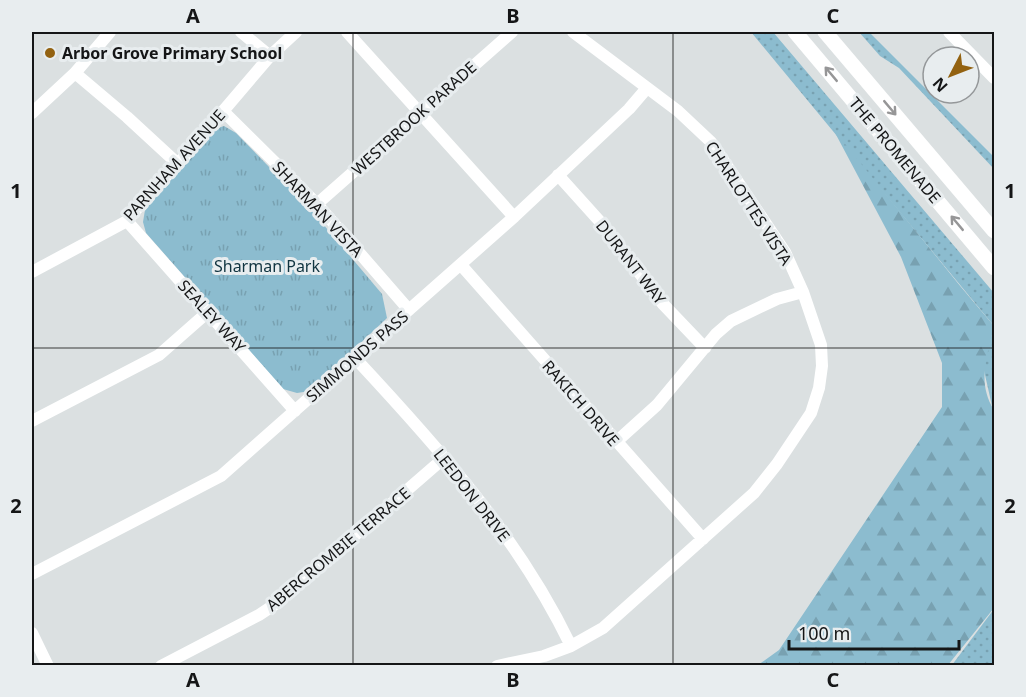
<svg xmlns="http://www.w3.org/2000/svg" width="1026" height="697" viewBox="0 0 1026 697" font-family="'Noto Sans',sans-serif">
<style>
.grass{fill:url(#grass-dots)}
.forest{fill:url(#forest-firs)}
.park{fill:url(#park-tufts)}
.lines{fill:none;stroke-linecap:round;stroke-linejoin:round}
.minor{stroke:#fff;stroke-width:12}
.major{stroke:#fff;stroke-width:15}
.oneway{stroke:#969697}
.grid{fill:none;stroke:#151617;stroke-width:1.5;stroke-opacity:0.55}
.poi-dot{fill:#936211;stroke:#e8edef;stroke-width:2}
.labels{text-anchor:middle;stroke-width:6;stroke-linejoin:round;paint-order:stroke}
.poi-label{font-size:16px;font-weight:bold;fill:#151617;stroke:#e8edef;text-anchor:start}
.street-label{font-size:16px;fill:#151617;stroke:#e8edef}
.park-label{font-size:16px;fill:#103440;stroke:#e8edef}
.neatline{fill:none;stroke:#151617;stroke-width:2}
.grid-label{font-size:20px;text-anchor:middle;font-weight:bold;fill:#151617}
</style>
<defs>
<pattern id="grass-dots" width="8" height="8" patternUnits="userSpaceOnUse" patternTransform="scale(1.5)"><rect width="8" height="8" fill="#8cbccf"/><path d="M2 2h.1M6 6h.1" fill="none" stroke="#78a1b1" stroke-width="1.8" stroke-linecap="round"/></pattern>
<pattern id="forest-firs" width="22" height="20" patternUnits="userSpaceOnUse" patternTransform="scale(1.5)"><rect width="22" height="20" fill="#8cbccf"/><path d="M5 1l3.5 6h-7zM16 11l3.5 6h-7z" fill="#78a1b1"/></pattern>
<pattern id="park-tufts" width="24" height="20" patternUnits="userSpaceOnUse" patternTransform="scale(1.5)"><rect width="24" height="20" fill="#8cbccf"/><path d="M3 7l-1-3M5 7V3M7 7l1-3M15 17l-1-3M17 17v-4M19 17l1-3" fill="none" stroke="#78a1b1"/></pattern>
</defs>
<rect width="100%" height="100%" fill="#dbe0e1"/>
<path class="grass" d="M751 32H773L994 293V326Z
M859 32H869L994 157V169L899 68 880 56Z
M994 326V410L992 406 983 366Z
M994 609V665H952Z"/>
<path class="forest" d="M833 129 961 287 994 326C988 355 976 381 994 410V608L948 665H758L779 650 942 407V363L901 257Z"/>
<path class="park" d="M224 126 236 133 312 211 382 294 387 318 310 391 297 393 283 389 146 233 143 222 145 210 215 129Z"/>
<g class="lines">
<path class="minor" d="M241 32 270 56
M347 32 514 217
M949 32 994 78
M75 73 127 117 178 164
M223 111 317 204 409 310
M32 113 75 73 110 32
M558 175 603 225 663 304 705 348
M317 204 512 32
M127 221 295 411
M461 265 703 539
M32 272 127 221 153 189 178 164 270 56 296 32
M355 358C437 446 518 536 571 646
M32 421 159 355 209 311
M616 442 657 405 716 334 731 321 777 299 803 292
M32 574 221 476 514 217 629 109 647 88
M32 633 48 666
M161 666 259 615 277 603 444 458
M497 666 544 656 571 646 603 628 754 493 777 464 811 413 819 388 822 366 821 345 803 292 785 252 711 142 678 111 573 32"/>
<path class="major" d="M795 32 994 268
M825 32 994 231"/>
</g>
<defs><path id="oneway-shaft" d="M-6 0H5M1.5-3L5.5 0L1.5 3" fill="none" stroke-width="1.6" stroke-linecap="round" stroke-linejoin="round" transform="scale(1.5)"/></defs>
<g class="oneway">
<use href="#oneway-shaft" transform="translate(831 74) rotate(-130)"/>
<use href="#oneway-shaft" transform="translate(890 108) rotate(50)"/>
<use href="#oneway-shaft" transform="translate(957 223) rotate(-130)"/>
</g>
<path class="grid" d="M353 32V666M673 32V666M32 348H994"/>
<circle class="poi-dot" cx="50" cy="53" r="6"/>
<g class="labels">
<g class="poi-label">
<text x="62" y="59">Arbor Grove Primary School</text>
</g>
<g class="street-label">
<text transform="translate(414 118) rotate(-42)" y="6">WESTBROOK PARADE</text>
<text transform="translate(895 150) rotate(50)" y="6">THE PROMENADE</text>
<text transform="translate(174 165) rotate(-48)" y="6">PARNHAM AVENUE</text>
<text transform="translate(749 203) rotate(57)" y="6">CHARLOTTES VISTA</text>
<text transform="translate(318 209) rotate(47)" y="6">SHARMAN VISTA</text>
<text transform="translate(631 262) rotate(52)" y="6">DURANT WAY</text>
<text transform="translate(212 316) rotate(48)" y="6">SEALEY WAY</text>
<text transform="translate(357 356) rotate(-41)" y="6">SIMMONDS PASS</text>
<text transform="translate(581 403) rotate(49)" y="6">RAKICH DRIVE</text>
<text transform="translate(472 495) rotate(52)" y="6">LEEDON DRIVE</text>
<text transform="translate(338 549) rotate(-40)" y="6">ABERCROMBIE TERRACE</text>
</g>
<g class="park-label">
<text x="267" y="272">Sharman Park</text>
</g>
</g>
<rect width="1026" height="697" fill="none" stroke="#e8edef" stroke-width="66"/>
<g transform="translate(951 75) rotate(228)"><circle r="28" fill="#e8edef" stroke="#949799" stroke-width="1.5"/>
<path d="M0-4.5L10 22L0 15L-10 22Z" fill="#936211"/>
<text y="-9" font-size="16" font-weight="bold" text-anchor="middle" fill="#151617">N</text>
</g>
<path d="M789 640v9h170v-9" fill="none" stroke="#151617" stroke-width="3"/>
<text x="798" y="640" font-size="18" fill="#151617" stroke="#e8edef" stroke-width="4.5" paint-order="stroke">100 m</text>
<rect x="33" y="33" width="960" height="631" class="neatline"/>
<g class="grid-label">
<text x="193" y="23">A</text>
<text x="513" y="23">B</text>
<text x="833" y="23">C</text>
<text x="16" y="198">1</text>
<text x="1010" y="198">1</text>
<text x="16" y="513">2</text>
<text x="1010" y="513">2</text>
<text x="193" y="687">A</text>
<text x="513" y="687">B</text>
<text x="833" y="687">C</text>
</g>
</svg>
